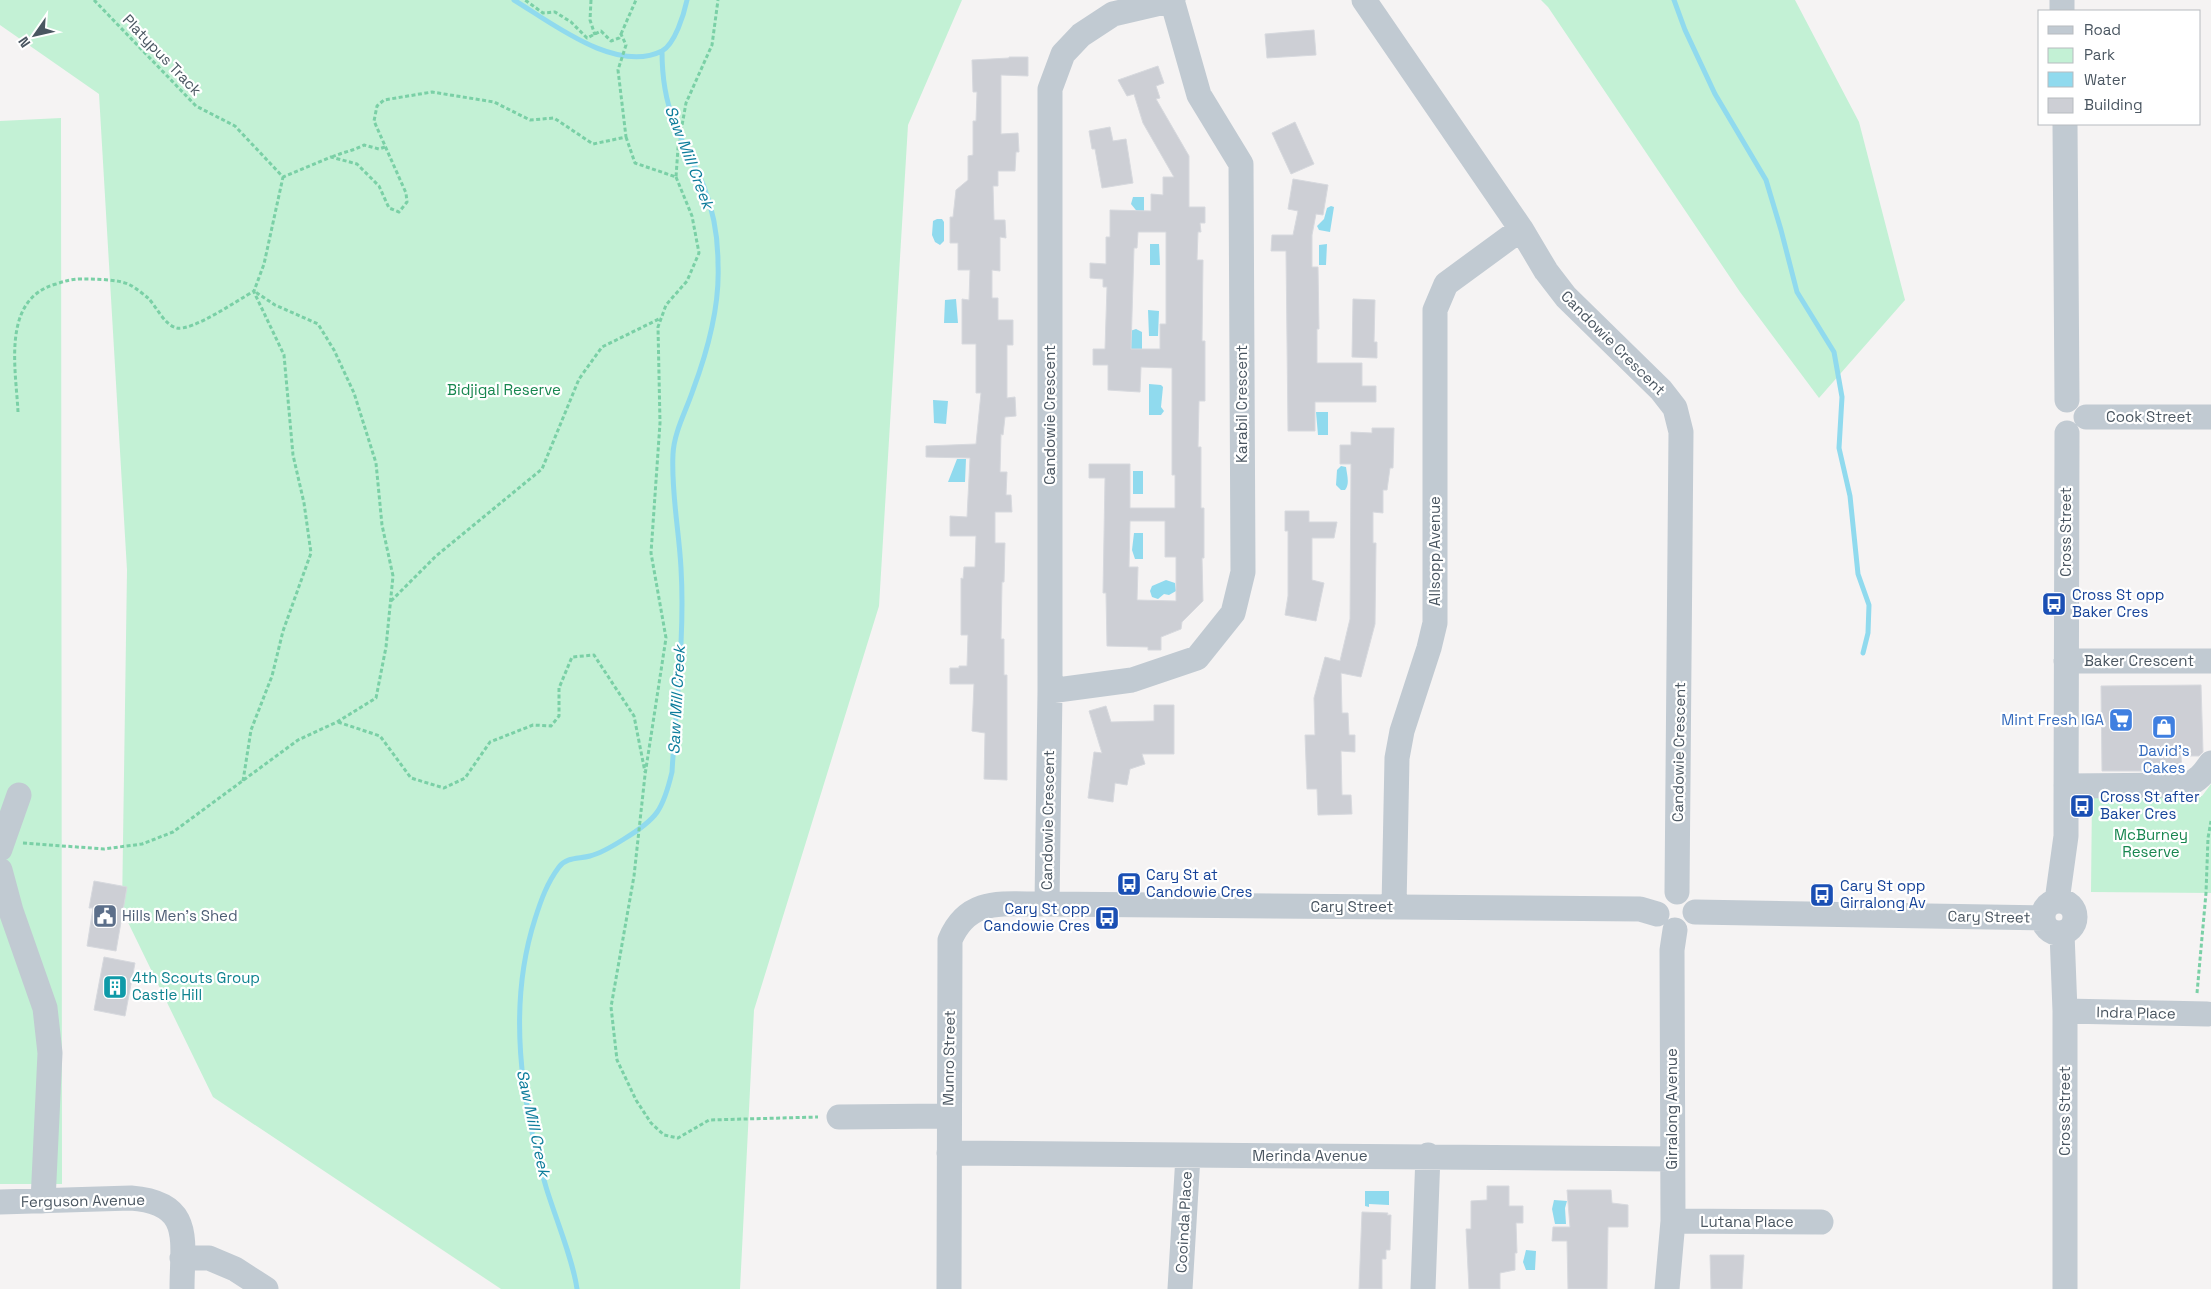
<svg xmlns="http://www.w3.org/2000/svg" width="2211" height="1289" viewBox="0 0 2211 1289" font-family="'Space Grotesk',sans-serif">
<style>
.green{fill:#c3f1d5}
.water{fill:#90daee}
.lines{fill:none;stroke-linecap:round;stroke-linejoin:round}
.stream{stroke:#90daee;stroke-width:5}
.building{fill:#cdcfd5;stroke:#d7d9de;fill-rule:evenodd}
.path{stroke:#7ad0a6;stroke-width:3;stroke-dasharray:4 2.5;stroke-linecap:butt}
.minor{stroke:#c1cad2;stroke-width:25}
.labels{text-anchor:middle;stroke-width:4.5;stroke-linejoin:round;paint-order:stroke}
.street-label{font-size:15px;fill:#4a5661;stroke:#fff}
.park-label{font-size:15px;fill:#17864f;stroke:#fff}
.transit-label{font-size:15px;fill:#164399;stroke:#fff;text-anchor:start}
.shop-label{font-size:15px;fill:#366cbe;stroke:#fff;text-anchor:end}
.service-label{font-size:15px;fill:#4e5e75;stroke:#fff;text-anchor:start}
.culture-label{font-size:15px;fill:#0d838f;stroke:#fff;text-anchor:start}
.water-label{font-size:16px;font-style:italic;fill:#0c7c9b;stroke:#fff}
</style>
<rect width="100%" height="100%" fill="#f5f3f3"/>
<path class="green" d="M0 0H962L908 125 879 606 754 1010 740 1289H501L213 1097 122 910 127 570 99 94 0 25Z
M1541 0H1795L1859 122 1905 300 1819 398 1740 292 1548 7Z
M61 118 62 1184H0V121Z
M2211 784V893L2091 892 2092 794 2202 796Z"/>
<path class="water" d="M1133 197H1144V220L1131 204Z
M1331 206 1334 207 1330 232 1319 230 1317 226 1324 219 1327 208Z
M937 219H942L944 222V241L940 245 935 242 932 235 933 221Z
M1150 244H1159L1160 265H1150Z
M1327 244 1326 265H1319V245Z
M956 299 958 323H944L945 300Z
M1148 310 1159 311 1158 336H1149Z
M1136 329 1142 332V355H1130V331Z
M1149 384 1161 385 1163 387 1161 407 1164 411 1161 415H1149Z
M933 400 948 401 946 424 934 423Z
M1316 412H1328V435H1318Z
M957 459H966L965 482H948Z
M1341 466 1346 467C1347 475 1350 484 1345 490H1341L1336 485 1337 470Z
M1133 471H1143V494H1133Z
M1134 533H1143V559H1135L1132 550Z
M1166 580 1175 583 1176 591 1169 595 1164 594 1158 599 1152 597 1150 591 1152 586Z
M1365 1191H1389V1205L1369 1204V1207L1365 1206Z
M1554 1200 1567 1201 1565 1208 1566 1224H1555L1552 1209Z
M1526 1250 1536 1251 1535 1270H1526L1523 1262Z"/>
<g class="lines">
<path class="stream" d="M514 0C552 23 616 74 662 51 675 44 684 14 687 0
M1674 0 1685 30 1715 94 1766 180 1781 230 1797 292 1834 352 1842 397 1839 448 1850 496 1858 574 1869 605 1868 633 1863 653
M577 1289C573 1259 555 1217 546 1187 521 1101 507 1006 535 919 541 900 547 883 559 867 566 857 579 859 590 856 602 853 613 846 624 839 657 819 663 810 672 772 676 704 685 635 681 568 679 530 671 492 673 454 674 432 686 411 693 390 708 350 720 307 718 264 718 239 713 210 704 187 695 164 682 144 674 121 665 99 662 74 662 51"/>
</g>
<path class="building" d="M1314 30 1316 55 1267 58 1265 34Z
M1009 57H1028V76L1001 75V134L1018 133 1019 152H1016L1015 171H998V186H993L994 220H1005L1006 238 1000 237V271L992 270V298H998V320H1013V345H1007V398L1015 397 1016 416 1005 417 1003 435 1001 434 1000 472H1007L1006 495H1011L1012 512H995V543H1005L1004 582H1002L1001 639H1004V675H1007V780L984 779 985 733 972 731 974 684H950V668H959V666H967L968 635H961V578L963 579 964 567H975L976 536H950V516L967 517 970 458 926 457V446L976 444 981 393H976V344H962V299L969 300 970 270H958V243H950V217H953L956 190 968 180V156L973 155V121H976L977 92H973L972 60 1009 58Z
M1158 66 1164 83 1156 86 1160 98 1156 99 1189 156V207H1205V223H1200L1201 232H1198L1197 260H1203L1202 341H1205V401H1199L1198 447H1201V508H1204V558H1202L1203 601 1182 622 1181 629 1161 637V650H1148V647L1107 646 1106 593H1103L1105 478H1089V464H1130V508H1175V475H1172V368L1141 367 1140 392 1108 390V365H1093V349H1105L1107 287H1103V279L1090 278V263L1106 264V237H1110V210L1151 211V194L1163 195V177H1174L1143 123 1134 94 1127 96 1118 80ZM1138 232H1166V324H1160V349H1131L1134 248H1137ZM1130 521H1165V557H1176V601L1137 600 1138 567H1129Z
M1295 122 1314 164 1291 174 1272 133Z
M1110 127 1113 141 1126 139 1133 183 1102 188 1095 149H1092L1089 131Z
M1293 179 1328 185 1323 215 1316 214 1312 235V267H1318L1319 329H1317V363H1362V386H1376V402H1315V431H1288L1286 251H1271L1272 235H1293L1298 211 1288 209Z
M1353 299 1375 300 1374 342H1377V358L1352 357Z
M1372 428H1394L1393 468H1390L1387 490H1383V513L1373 512V543H1376L1375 624 1361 677 1341 673 1342 713H1348L1349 735H1355V752L1341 751 1342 795H1351L1352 814 1318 815 1317 789H1307L1305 735H1315L1314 698 1325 657 1340 661 1350 619 1351 464H1340V445H1351V432L1372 433Z
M1285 511H1309V522H1337L1334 538H1312V580L1324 583 1316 621 1285 615 1288 596V531H1285Z
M2201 685 2203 752 2199 756H2181L2182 771H2102L2101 686Z
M1154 705H1174V754H1142L1145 764 1130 769 1127 785 1115 783 1113 802 1088 798 1094 752 1102 753 1089 711 1106 706 1111 722 1154 721Z
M94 881 127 887 116 951 87 946 93 908H89Z
M104 957 135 963 125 1016 94 1010Z
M1487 1186H1509V1206H1523V1223H1516L1517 1253H1515V1270L1500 1273V1289H1469L1466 1229H1471V1201L1487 1200Z
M1567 1190H1611L1612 1203 1628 1205V1227H1608L1607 1289H1568L1567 1241H1552L1553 1227H1570Z
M1362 1212 1388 1213 1387 1215H1391L1390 1250H1386V1259H1382V1289H1359Z
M1710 1255H1744L1742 1289H1711Z"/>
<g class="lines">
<path class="path" d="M94 0 196 106 235 126 283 177 331 157 357 164 379 186 389 208 399 212 407 202 406 193 374 121 377 106 384 100 432 92 494 102 530 120 554 118 593 144 626 137 618 70 626 45 621 34 619 38 611 41 601 31 587 38 571 22 555 12 543 13 525 0
M591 0 590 20 595 35
M621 34 636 0
M626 137 635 163 676 177 678 148 686 103 712 45 718 0
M332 157C343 152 353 151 364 145L379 149 385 147
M676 177 692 216 699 253 687 281 666 305 658 327 660 423 651 553 666 638 645 775 634 876 611 1007 617 1060 636 1100 651 1123 664 1135 678 1138 709 1120 818 1117
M18 412C16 369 1 299 56 284 65 281 72 279 82 279 94 279 119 279 130 285 136 288 143 294 148 298 157 307 164 325 177 328 193 331 238 300 254 291L264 264 283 177
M391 601 436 556 542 469 579 379 602 347 661 318
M338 722 380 736 411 778 444 788 465 778 490 742 533 725 551 726 559 716V688L572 657 594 655 634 716 645 772
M243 781 251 730 272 676 283 631 311 553 304 503 293 455 284 355 254 292
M23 843 104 849 142 844 173 832 298 740 337 722 376 698 386 647 393 576 382 525 376 463 354 393 334 350 318 324 275 305 254 291
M2197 993 2206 893 2208 838 2211 821"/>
<path class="minor" d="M1364 0 1521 229 1546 271 1566 297 1661 390 1675 408 1681 432 1677 892
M2062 0V11
M2065 124 2067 400
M2086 417H2211
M2066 661H2211
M1050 691 1132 680 1197 658 1233 613 1243 572 1241 164 1199 95 1172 0
M2066 786 2186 785C2198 781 2204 773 2211 763
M0 849 19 795
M0 870 11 911 45 1008 50 1053 43 1201
M2057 901 2066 836V818L2067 433
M2043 917a16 16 0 1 1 32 0a16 16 0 1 1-32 0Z
M1047 904 1050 691V89L1063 54 1081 35 1113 14 1173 0
M1394 907 1397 758 1402 731 1429 648 1435 623V310L1446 284 1521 229
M1695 912 2043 918
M2062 933 2065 1011V1289
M2065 1011 2207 1014
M839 1117 948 1116
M949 1153C1190 1154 1431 1155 1672 1159
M0 1202 131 1198C194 1203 182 1240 182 1289
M1673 1221 1821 1222
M182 1258H209L235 1269 266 1289
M949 1289 950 940C969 895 1006 905 1047 904L1640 909 1657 914
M1180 1289 1188 1156
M1423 1289 1428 1155
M1667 1289 1673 1221 1672 950 1675 930"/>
</g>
<defs>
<symbol id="bus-square" viewBox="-11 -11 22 22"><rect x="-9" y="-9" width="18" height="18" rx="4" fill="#1a4fb4" stroke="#fff"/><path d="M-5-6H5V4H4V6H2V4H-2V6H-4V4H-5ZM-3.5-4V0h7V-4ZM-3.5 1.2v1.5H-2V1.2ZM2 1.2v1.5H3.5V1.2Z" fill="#fff"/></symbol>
<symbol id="supermarket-square" viewBox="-11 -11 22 22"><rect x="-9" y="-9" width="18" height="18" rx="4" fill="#3f7fe0" stroke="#fff"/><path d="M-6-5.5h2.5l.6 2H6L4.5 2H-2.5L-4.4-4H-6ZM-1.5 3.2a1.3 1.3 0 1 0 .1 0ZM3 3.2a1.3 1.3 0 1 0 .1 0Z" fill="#fff"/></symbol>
<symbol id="shop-square" viewBox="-11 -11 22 22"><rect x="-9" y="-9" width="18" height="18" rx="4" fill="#3f7fe0" stroke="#fff"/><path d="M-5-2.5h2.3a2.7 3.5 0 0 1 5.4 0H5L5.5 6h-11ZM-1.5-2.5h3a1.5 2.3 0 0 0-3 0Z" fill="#fff"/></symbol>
<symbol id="civic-square" viewBox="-11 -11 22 22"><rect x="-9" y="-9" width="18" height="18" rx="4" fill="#5c6f8a" stroke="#fff"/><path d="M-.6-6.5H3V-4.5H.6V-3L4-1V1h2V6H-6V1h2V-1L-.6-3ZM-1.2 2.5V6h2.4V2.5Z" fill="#fff"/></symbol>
<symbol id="building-square" viewBox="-11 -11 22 22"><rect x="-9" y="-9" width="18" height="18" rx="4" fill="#0f9aa8" stroke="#fff"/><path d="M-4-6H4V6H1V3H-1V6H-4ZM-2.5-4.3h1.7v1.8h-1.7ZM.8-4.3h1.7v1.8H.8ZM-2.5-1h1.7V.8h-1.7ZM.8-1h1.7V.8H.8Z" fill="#fff"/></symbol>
</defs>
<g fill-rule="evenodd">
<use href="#bus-square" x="2040" y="590" width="28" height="28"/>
<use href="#supermarket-square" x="2107" y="706" width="28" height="28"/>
<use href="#shop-square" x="2150" y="713" width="28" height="28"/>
<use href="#bus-square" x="2068" y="792" width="28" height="28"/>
<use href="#bus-square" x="1115" y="870" width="28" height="28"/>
<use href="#bus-square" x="1808" y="881" width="28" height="28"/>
<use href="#civic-square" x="91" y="902" width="28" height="28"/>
<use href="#bus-square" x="1093" y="904" width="28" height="28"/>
<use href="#building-square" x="101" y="973" width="28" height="28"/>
</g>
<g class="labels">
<g class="street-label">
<text transform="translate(162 55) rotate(46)" y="5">Platypus Track</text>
<text transform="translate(1613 343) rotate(45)" y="5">Candowie Crescent</text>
<text transform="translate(1242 404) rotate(-90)" y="5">Karabil Crescent</text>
<text transform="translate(1050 415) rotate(-90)" y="5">Candowie Crescent</text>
<text x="2149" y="422">Cook Street</text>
<text transform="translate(2066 532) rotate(-90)" y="5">Cross Street</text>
<text transform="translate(1435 551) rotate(-90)" y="5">Allsopp Avenue</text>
<text x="2139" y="666">Baker Crescent</text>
<text transform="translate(1679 752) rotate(-89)" y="5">Candowie Crescent</text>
<text transform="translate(1048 820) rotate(-89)" y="5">Candowie Crescent</text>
<text x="1352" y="912">Cary Street</text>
<text transform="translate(1989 917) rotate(1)" y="5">Cary Street</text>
<text transform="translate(2136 1013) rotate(1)" y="5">Indra Place</text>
<text transform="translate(949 1058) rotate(-89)" y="5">Munro Street</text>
<text transform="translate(1672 1109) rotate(-90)" y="5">Girralong Avenue</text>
<text transform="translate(2065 1111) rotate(-90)" y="5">Cross Street</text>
<text x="1310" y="1161">Merinda Avenue</text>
<text transform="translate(83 1201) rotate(-1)" y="5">Ferguson Avenue</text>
<text transform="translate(1184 1222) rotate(-87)" y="5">Cooinda Place</text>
<text x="1747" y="1227">Lutana Place</text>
</g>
<g class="park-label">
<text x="504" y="395">Bidjigal Reserve</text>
<text x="2151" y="840">McBurney<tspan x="2151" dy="17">Reserve</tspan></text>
</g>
<g class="transit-label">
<text x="2072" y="600">Cross St opp<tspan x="2072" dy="17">Baker Cres</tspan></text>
<text x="2100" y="802">Cross St after<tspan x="2100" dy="17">Baker Cres</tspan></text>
<text x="1146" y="880">Cary St at<tspan x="1146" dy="17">Candowie Cres</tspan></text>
<text x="1840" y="891">Cary St opp<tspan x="1840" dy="17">Girralong Av</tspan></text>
<text x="1090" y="914" text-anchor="end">Cary St opp<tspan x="1090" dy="17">Candowie Cres</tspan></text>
</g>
<g class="shop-label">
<text x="2104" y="725">Mint Fresh IGA</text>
<text x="2164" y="756" text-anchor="middle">David's<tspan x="2164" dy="17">Cakes</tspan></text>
</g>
<g class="service-label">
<text x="122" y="921">Hills Men's Shed</text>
</g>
<g class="culture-label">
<text x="132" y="983">4th Scouts Group<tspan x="132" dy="17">Castle Hill</tspan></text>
</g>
<g class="water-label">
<text transform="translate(690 157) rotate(69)" y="6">Saw Mill Creek</text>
<text transform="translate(676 700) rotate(-87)" y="6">Saw Mill Creek</text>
<text transform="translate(534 1123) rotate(78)" y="6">Saw Mill Creek</text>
</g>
</g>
<rect x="2038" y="10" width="162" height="115" fill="#ffffff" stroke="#b7bbc0"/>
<rect x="2048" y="26" width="25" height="8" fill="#c1cad2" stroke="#b7bbc0"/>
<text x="2084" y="35" font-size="15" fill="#4a5661">Road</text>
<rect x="2048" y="48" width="25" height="15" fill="#c3f1d5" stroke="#b7bbc0"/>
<text x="2084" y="60" font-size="15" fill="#4a5661">Park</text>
<rect x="2048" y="72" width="25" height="15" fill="#90daee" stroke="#b7bbc0"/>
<text x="2084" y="85" font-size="15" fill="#4a5661">Water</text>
<rect x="2048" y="98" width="25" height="15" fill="#cdcfd5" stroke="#b7bbc0"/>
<text x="2084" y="110" font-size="15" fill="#4a5661">Building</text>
<g transform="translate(35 35) rotate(236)" stroke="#ffffff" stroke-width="4" paint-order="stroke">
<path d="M0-4L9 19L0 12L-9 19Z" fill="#4a5661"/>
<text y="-8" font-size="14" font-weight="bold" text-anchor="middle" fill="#4a5661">N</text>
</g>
</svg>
